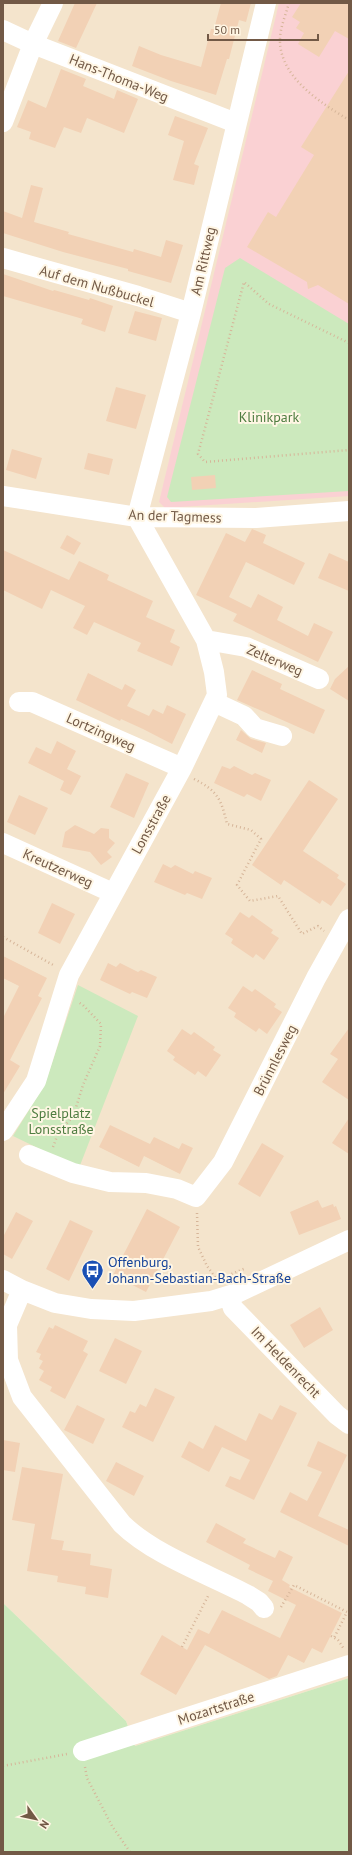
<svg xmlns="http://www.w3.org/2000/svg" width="352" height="1855" viewBox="0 0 352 1855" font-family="'PT Sans',sans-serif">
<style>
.residential{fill:#f4e4cc}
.medical{fill:#fad1d3}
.green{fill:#cce9bd}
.building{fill:#f2d1b5}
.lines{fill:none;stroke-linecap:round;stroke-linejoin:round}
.path{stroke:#d6b599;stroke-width:2.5;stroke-dasharray:1 3;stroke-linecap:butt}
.minor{stroke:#fff;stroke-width:20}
.labels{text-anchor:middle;stroke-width:4;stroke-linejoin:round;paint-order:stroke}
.street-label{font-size:14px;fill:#725946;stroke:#fff6e4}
.park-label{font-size:14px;fill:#4f7d41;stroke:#fff6e4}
.transit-label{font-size:14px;fill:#164399;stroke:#fff6e4;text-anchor:start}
</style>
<rect width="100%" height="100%" fill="#fcf2de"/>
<path class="residential" d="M3 3H349V1678L135 1746 126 1721 3 1603Z"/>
<path class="medical" d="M279 3H349V496L165 508 159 502Z"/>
<path class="green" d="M240 258 349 324V491L171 502 167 497 225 268Z
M78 985 138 1016 79 1168 13 1136 45 1084Z
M3 1603 126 1721 135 1746 349 1678V1852H3Z"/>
<path class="building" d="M75 3H97L76 48 58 41Z
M221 3H251L246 22 239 20 229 59H227L216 95 171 81 132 66 139 46 161 55 201 67 211 29H214Z
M301 3H349V39L335 31 319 57 298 44 304 33 296 28 300 22 292 17Z
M61 69 86 79 83 86 114 99 117 90 138 99 124 133 87 118 81 133 64 127 55 148 29 139 31 132 17 127 28 100 46 108Z
M349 71V304L318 285 308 289 307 282 247 247 268 212 276 217 314 155 301 147Z
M175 116 208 128 194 164 199 166 194 185 173 180 184 141 168 135Z
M31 185 43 188 34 222 69 232 68 234 133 252 134 249 161 257 166 240 183 245 171 283 128 271V269L63 252 3 233V211L22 218Z
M3 274 53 291 54 290 89 300 90 298 113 306 105 332 81 324 83 319 3 296Z
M135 311 162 318 156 341 128 333Z
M116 387 146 395 136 429 106 421Z
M12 449 42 458 36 479 6 470Z
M88 453 113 459 109 475 84 469Z
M215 475 216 488 192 490 191 477Z
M252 529 266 535 263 543 305 563 294 585 246 562 229 597 251 608 258 594 283 607 277 620 308 636 314 623 333 632 318 662 233 621 237 614 196 595 226 533 245 542Z
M67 535 81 543 74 555 60 548Z
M3 550 69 580 79 561 109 575 107 580 153 601 146 617 175 630 170 642 180 647 172 666 137 651 141 643 94 622 87 635 73 628 85 606 51 590 42 609 3 590Z
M329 553 349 562V591L318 578Z
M349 666V701L330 689 335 679Z
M252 670 282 684 280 689 325 710 314 734 237 700Z
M88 673 122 690 125 684 136 690 127 706 149 716 153 709 163 714 167 705 186 714 172 744 143 729 121 719 120 721 76 700Z
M241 730 251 739 266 743 262 753 236 740Z
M57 741 76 751 67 769 81 776 71 795 60 790 64 781 28 763 36 747 51 754Z
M222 766 230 769 234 766 252 775 255 773 271 780 261 801 247 794 244 797 214 783Z
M126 773 149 783 134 818 110 807Z
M309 780 338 799 303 851 339 875 337 878 346 884 331 906 322 900 320 904 284 880 281 885 252 865Z
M19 795 48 808 35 835 7 822Z
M75 825 94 834 101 828 109 829V838L115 843 107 852 112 857 101 865 90 852 62 847 65 832Z
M163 864 171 868 175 865 193 874 195 871 212 878 202 899 187 893 185 895 154 882Z
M52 903 75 914 60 944 38 933Z
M240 912 249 918 252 915 273 930 271 933 279 938 264 960 256 954 253 958 231 943 233 939 225 934Z
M3 956 47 978 38 996 42 998 10 1060 20 1066 3 1094V1018L19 986 3 978Z
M108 963 116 967 120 963 138 972 141 970 157 977 147 998 132 992 130 994 100 980Z
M243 986 252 992 255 989 276 1004 274 1007 282 1012 267 1034 259 1028 256 1032 234 1017 236 1013 228 1008Z
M349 1028V1100L322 1082 338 1059 330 1054Z
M182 1029 191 1035 194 1032 215 1047 213 1050 221 1055 206 1077 198 1071 195 1075 173 1060 175 1057 167 1051Z
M349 1118V1154L332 1143Z
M110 1125 150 1144 154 1137 179 1149 182 1143 193 1148 180 1174 144 1156 139 1167 99 1147Z
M262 1143 284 1156 260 1197 238 1184Z
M318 1200 322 1208 333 1204 334 1207 336 1206 341 1219 299 1235 290 1212Z
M147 1209 180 1227 146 1292 113 1275Z
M16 1212 33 1221 12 1259 3 1254V1237Z
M70 1220 93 1231 69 1281 46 1269Z
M320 1307 333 1330 304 1348 290 1325Z
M55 1325 88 1341 83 1351 88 1354 65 1399 50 1391 52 1387 39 1380 44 1371 39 1368 43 1361 39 1359 41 1354 36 1352 49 1327 53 1329Z
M115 1338 142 1351 126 1384 99 1371Z
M155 1388 175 1397 153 1442 122 1427 130 1411 135 1413 140 1404 146 1407Z
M77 1405 105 1419 93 1444 64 1430Z
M280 1405 297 1413 254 1500 225 1486 230 1476 240 1480 250 1460 222 1447 209 1472 181 1457 189 1441 203 1449 215 1425 246 1441 259 1413 272 1420Z
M3 1440 20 1443 15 1472 3 1470Z
M318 1441 347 1455 318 1516 349 1530V1546L280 1512 290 1492 307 1501 322 1472 307 1466Z
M116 1462 144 1476 134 1496 106 1481Z
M22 1467 63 1474 51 1539 64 1541 62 1550 91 1554 90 1565 112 1569 108 1598 85 1594 86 1587 57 1582 58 1576 27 1571 35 1524 12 1520Z
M216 1523 246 1539 243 1543 275 1558 279 1550 293 1557 282 1580 290 1585 289 1587 342 1613 322 1653 312 1648 304 1663 288 1655 277 1676 269 1679 205 1645 176 1695 140 1674 162 1635 187 1650 198 1629 209 1634 222 1610 280 1638 296 1605 268 1591 273 1581 248 1569 250 1565 206 1542Z"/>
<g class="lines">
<path class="path" d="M289 3C286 14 280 28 280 39 279 77 321 103 349 120
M349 343 269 304 244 282 198 454 205 462 349 450
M194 779C218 791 221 799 227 824L251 830 261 839 237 885 250 901 278 896 302 934 318 926 324 931
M3 937 55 966
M53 1147 59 1131 73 1117 83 1085 100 1046 101 1024 83 1005 78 1002
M197 1213 198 1247 207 1266 217 1280 246 1268
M281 1607 294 1585 347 1612 334 1638
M331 1636 338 1640 344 1649
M182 1647 209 1594
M3 1766 67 1754
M85 1767 87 1778 112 1826 130 1852"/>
<path class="minor" d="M3 30 33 44 236 123
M3 122 33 44 53 3
M3 258 138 296 191 313
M3 496 137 517 256 518 349 511
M137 517 191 313 266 3
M206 640 246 647 319 679
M19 702H32L182 768
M214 702 244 716 255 728 282 736
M3 843 113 893
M3 1131 36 1081 69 975 182 768 217 695 214 672 206 640 137 517
M29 1155 73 1173 110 1182 146 1183 177 1189 196 1197 223 1162 316 978 349 919
M3 1280 22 1290 55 1303 91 1309 134 1311 211 1301 237 1293 349 1240
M22 1290 7 1325 8 1360 22 1397 122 1524C154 1555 208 1574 248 1595L259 1602 264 1608
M229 1296 233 1308 337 1415 349 1424
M83 1751 349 1665"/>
</g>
<defs>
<symbol id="bus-pin" viewBox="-11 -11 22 30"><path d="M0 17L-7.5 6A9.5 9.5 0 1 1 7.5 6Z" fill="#1a4fb4" stroke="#fff6e4"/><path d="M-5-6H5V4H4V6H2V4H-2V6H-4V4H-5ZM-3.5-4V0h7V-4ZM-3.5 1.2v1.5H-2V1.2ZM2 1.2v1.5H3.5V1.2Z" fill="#fff"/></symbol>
</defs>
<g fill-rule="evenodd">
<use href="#bus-pin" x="80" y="1258" width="25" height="34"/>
</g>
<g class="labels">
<g class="street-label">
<text transform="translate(119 78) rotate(22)" y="5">Hans-Thoma-Weg</text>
<text transform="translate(203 261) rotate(-77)" y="5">Am Rittweg</text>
<text transform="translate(97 286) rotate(16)" y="5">Auf dem Nußbuckel</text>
<text transform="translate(175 516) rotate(2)" y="5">An der Tagmess</text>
<text transform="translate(275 660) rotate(23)" y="5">Zelterweg</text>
<text transform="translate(101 732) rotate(24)" y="5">Lortzingweg</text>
<text transform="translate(151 824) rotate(-61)" y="5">Lonsstraße</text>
<text transform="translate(58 868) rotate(24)" y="5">Kreutzerweg</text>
<text transform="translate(275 1060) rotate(-63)" y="5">Brünnlesweg</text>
<text transform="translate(286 1362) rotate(46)" y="5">Im Heldenrecht</text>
<text transform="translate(216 1708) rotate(-18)" y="5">Mozartstraße</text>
</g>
<g class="park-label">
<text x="269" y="422">Klinikpark</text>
<text x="61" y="1118">Spielplatz<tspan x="61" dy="16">Lonsstraße</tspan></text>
</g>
<g class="transit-label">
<text x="108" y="1267">Offenburg,<tspan x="108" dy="16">Johann-Sebastian-Bach-Straße</tspan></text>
</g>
</g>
<rect width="352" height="1855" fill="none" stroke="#725946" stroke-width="8"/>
<g transform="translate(36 1819) rotate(123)" stroke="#fff6e4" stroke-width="3" paint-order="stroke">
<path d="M0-3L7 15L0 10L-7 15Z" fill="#725946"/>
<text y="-6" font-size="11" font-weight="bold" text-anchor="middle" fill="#725946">N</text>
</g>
<path d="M208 34v6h110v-6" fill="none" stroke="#725946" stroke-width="2"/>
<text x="214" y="34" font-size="12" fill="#725946" stroke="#fff6e4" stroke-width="3" paint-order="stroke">50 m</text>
</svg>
